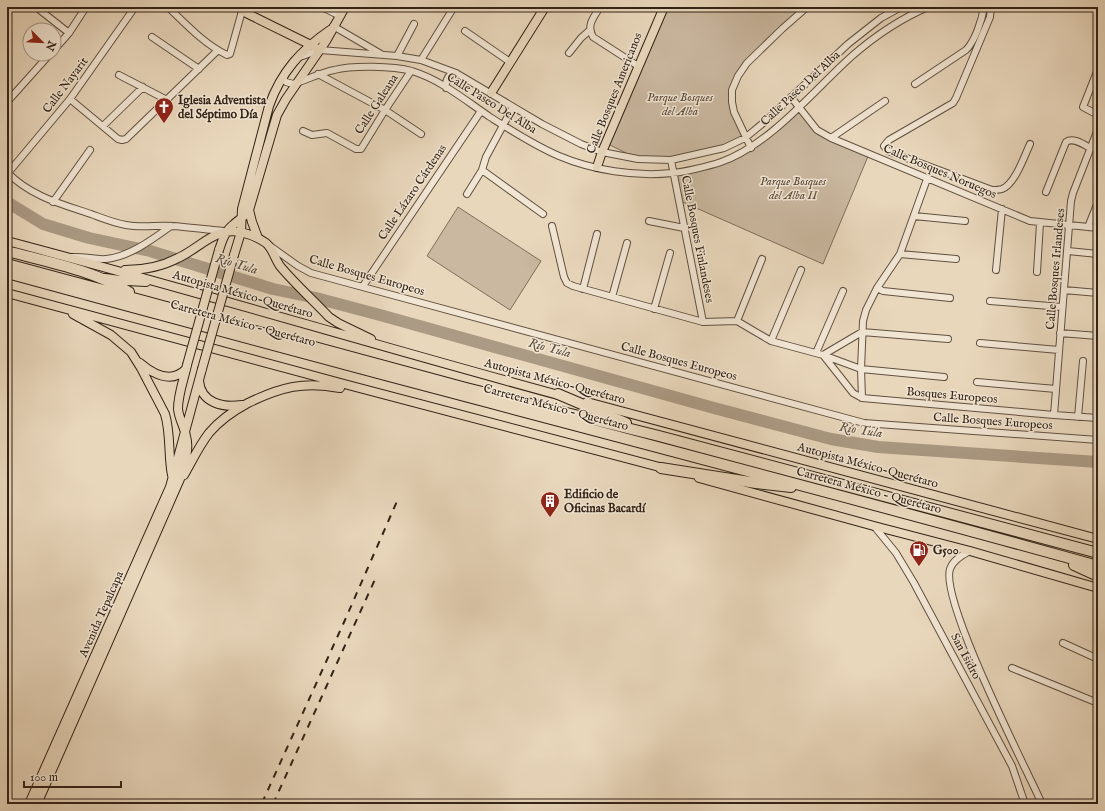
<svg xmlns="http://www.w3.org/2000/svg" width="1105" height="811" viewBox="0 0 1105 811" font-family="'IM FELL English',serif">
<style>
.green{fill:#cab8a0;stroke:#7e6e5b}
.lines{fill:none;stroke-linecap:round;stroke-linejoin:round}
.river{stroke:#ab9a84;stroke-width:12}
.minor-casing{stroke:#605040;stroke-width:8}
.major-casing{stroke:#322316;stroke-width:10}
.highway-casing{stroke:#322316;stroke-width:12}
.minor{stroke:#f1e5d3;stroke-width:6}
.major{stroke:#e9d7bc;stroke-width:8}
.highway{stroke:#e9d7bc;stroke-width:10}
.rail{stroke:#322316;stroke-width:2;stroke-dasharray:7 7;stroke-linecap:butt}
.major-bridge-casing{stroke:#322316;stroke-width:10;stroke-linecap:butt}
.major-bridge{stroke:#e9d7bc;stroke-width:8}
.labels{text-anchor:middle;stroke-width:3;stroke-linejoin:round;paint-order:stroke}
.street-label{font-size:12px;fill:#322316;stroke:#f1e5d3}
.park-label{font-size:12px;font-style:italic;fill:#584838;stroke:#f1e5d3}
.poi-label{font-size:12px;font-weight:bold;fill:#322316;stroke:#f1e5d3;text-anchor:start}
.water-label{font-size:13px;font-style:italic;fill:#5c4d3c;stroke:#f1e5d3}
</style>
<rect width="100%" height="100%" fill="#e9d7bc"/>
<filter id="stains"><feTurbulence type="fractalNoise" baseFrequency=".005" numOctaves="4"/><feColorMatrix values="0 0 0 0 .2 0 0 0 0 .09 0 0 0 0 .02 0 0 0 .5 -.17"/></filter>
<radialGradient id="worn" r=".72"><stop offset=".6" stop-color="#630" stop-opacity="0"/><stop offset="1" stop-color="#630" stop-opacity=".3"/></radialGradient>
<path class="green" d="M664 7H807L738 76 732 102 745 138 724 148 671 160 638 159 608 144Z
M799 106 817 130 869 154 823 264 678 200 673 173 722 161 751 148Z
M458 207 541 261 510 310 427 256Z"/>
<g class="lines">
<path class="river" d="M7 202 43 224 89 238 150 251 273 289 316 298 380 315 714 408 831 439 878 447 1098 462"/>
<defs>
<path id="minor" d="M36 7 69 33
M168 7C186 24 204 44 227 55L230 54 242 11 237 7
M322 7 340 16
M600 7C594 17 586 25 593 37L638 66
M991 7 990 17 956 98 953 103 889 140 884 146 888 151 992 190C995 190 999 190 1002 189 1015 184 1024 157 1030 144
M333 26 381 54
M465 31 510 62
M152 37 199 69
M54 50 69 33 86 7
M569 53 581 38 590 30
M397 56 414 24
M300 57 311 53 320 50 397 56 421 60 456 73 542 124 581 144 602 152 638 159 671 160 724 148 745 138 768 119 848 44 881 18 901 7
M421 60 454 7
M1098 69 1083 107 1098 115
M318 74 385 110 421 134
M119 75 167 100
M284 75V80L286 82 293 84C307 80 319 73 334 70 353 65 393 66 412 71 441 80 465 100 490 117 512 131 535 146 559 156 592 170 636 177 672 173 685 172 709 166 721 162 770 145 814 90 852 56 875 36 900 19 928 7
M915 84 966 50C975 41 982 20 984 7
M446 88C445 80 449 73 456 73
M791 97 817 130 831 138 1030 221 1098 228
M70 99 118 139 122 140 126 139 217 51
M7 102 50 54
M103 126 143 87
M303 131 312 135 327 133 356 149H361L385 110 411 71
M831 138 885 101
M751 148 734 112 732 102V90L738 76 747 63 782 29 807 7
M671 160 703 322
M482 170 543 214
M7 172C30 196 61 204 91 214 102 218 114 223 126 225 141 228 157 225 172 226 190 227 207 230 224 231
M8 173 70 99 135 7
M1046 192 1066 142C1073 137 1083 144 1090 148
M467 194 482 170 486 157 513 107
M53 202 90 150
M914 216 965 221
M649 221 684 228
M552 226 564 277 567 283 573 286 703 322 737 321 771 341 823 355 861 369 944 377
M1088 227 1098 202
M270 246 298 266 311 273 864 423 1098 440
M1068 251 1098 254
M900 254 956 259
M72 257C84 256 95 260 106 259 129 257 153 239 171 226
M996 270 1002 209
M1037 272 1040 223
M363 286 481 111
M877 288 883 291 950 298
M583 289 597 234
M1064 290 1098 293
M612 297 627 243
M990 301 1062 307
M654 309 670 253
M737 321 762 259
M1060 333 1098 336
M948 339 862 332 823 355 853 393 862 398 1054 415 1098 418
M771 341 801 270
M980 343 1059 350
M816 353 843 291
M977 382 1056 389
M862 398 861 369 863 321 866 310 877 288 900 254 927 179
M1054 415 1071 201 1073 193 1098 129
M1078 417 1083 361
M874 526 896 553 914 583 1012 766 1025 804
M970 551C962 555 953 560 950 569 940 601 1025 766 1042 804
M1063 643 1098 659
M1012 668 1098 703"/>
<path id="major" d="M244 7 242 11 315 47
M491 93 545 7
M597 167 602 152 664 7
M249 210 252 222 258 238
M7 241C193 290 377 346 562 396
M219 250C222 241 225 231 233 225 239 219 245 217 249 210L277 115 286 99 326 41 345 7
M234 255 241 232 242 209 269 106C281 72 301 50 330 30
M125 270C145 270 161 267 178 258 202 247 216 225 244 233 252 235 259 238 266 243 273 249 275 259 280 266 294 283 314 301 329 317L338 323 371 339
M105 278 127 281 146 282
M7 293 348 385 667 469
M73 314 111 335 131 352 141 368 165 414C171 434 168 455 172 475
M140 363C153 374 172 384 186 369
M199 381C201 403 223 408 242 405
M587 402 1098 539
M184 475C192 461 199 446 209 433 220 420 233 411 248 403 281 387 304 381 340 388
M699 478 874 526 970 551 1098 588
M29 804 170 487 202 369
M37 804 180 479C184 465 190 450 186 436 184 426 179 419 178 409 178 394 184 379 187 365"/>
<path id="highway" d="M7 251C48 262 92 270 129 292
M7 264 466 388 659 436 1098 553
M7 273C133 307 259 342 385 375 623 438 861 500 1098 566
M558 394 626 423
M661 468 756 483 791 487
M1074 565 1098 576"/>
</defs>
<use href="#minor" class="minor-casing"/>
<use href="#major" class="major-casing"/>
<use href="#highway" class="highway-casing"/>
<use href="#minor" class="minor"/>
<use href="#major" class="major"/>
<use href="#highway" class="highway"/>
<path class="rail" d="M262 803 345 620 398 499
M273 804 377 575"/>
<defs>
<path id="major-bridge" d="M187 365 219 250
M202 369 234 255"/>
</defs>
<use href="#major-bridge" class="major-bridge-casing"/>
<use href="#major-bridge" class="major-bridge"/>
</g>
<defs>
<symbol id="church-pin" viewBox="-11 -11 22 30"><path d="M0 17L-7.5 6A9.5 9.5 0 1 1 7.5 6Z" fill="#8f2418" stroke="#f1e5d3"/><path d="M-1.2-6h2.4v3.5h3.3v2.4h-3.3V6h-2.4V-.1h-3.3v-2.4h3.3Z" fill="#fff"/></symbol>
<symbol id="building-pin" viewBox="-11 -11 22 30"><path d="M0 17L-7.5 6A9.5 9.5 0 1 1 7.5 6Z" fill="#8f2418" stroke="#f1e5d3"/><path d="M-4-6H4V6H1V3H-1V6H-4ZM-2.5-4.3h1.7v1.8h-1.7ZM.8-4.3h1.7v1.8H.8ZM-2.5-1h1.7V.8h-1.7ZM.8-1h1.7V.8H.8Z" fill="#fff"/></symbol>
<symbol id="fuel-pin" viewBox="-11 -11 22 30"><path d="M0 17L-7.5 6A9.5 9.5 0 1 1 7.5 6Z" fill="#8f2418" stroke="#f1e5d3"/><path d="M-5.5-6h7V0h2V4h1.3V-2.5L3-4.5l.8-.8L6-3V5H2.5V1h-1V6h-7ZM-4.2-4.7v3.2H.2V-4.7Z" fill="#fff"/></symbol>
</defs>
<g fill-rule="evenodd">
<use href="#church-pin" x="153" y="96" width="22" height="30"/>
<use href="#building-pin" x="539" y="490" width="22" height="30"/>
<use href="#fuel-pin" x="908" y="539" width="22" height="30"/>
</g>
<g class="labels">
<g class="street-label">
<text transform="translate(65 85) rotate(-53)" y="4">Calle Nayarit</text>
<text transform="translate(800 88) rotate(-43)" y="4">Calle Paseo Del Alba</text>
<text transform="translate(614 93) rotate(-68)" y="4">Calle Bosques Americanos</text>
<text transform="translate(492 103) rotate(32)" y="4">Calle Paseo Del Alba</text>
<text transform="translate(376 104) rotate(-57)" y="4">Calle Galeana</text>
<text transform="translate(940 171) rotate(23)" y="4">Calle Bosques Noruegos</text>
<text transform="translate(412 192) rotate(-56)" y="4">Calle Lázaro Cárdenas</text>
<text transform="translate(698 239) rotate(79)" y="4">Calle Bosques Finlandeses</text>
<text transform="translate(1055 269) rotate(-85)" y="4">Calle Bosques Irlandeses</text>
<text transform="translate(367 275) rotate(16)" y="4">Calle Bosques Europeos</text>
<text transform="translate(243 294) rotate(16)" y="4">Autopista México-Querétaro</text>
<text transform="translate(243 323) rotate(15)" y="4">Carretera México - Querétaro</text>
<text transform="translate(679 361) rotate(15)" y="4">Calle Bosques Europeos</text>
<text transform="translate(555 381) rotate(15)" y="4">Autopista México-Querétaro</text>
<text transform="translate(952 395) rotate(5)" y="4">Bosques Europeos</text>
<text transform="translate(556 407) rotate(15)" y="4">Carretera México - Querétaro</text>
<text transform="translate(993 421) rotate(4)" y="4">Calle Bosques Europeos</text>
<text transform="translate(868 465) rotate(15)" y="4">Autopista México-Querétaro</text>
<text transform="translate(869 490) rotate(15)" y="4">Carretera México - Querétaro</text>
<text transform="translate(101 614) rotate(-66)" y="4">Avenida Tepalcapa</text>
<text transform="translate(966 656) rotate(62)" y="4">San Isidro</text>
</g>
<g class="park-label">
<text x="680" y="101">Parque Bosques<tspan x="680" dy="14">del Alba</tspan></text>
<text x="793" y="185">Parque Bosques<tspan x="793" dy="14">del Alba II</tspan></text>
</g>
<g class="poi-label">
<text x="178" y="104">Iglesia Adventista<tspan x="178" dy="14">del Séptimo Día</tspan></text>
<text x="564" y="498">Edificio de<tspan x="564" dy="14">Oficinas Bacardí</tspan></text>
<text x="933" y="554">G500</text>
</g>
<g class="water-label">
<text transform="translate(237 263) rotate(17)" y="5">Río Tula</text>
<text transform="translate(550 347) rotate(15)" y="5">Río Tula</text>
<text transform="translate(861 429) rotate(9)" y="5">Río Tula</text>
</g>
</g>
<rect width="1105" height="811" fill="none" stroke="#e9d7bc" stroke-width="24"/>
<rect x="8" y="8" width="1089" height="795" fill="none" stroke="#322316" stroke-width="2"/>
<rect x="12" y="12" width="1081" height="787" fill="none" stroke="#322316"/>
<g transform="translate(42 42) rotate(114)"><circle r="19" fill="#f1e5d3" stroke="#a59787"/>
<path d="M0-3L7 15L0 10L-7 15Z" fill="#8f2418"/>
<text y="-6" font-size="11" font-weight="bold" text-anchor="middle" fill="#322316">N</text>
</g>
<path d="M24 781v6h97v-6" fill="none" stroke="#322316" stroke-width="2"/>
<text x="30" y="781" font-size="12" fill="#322316" stroke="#f1e5d3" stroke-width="3" paint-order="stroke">100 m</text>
<rect width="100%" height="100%" filter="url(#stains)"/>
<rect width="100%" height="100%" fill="url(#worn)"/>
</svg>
